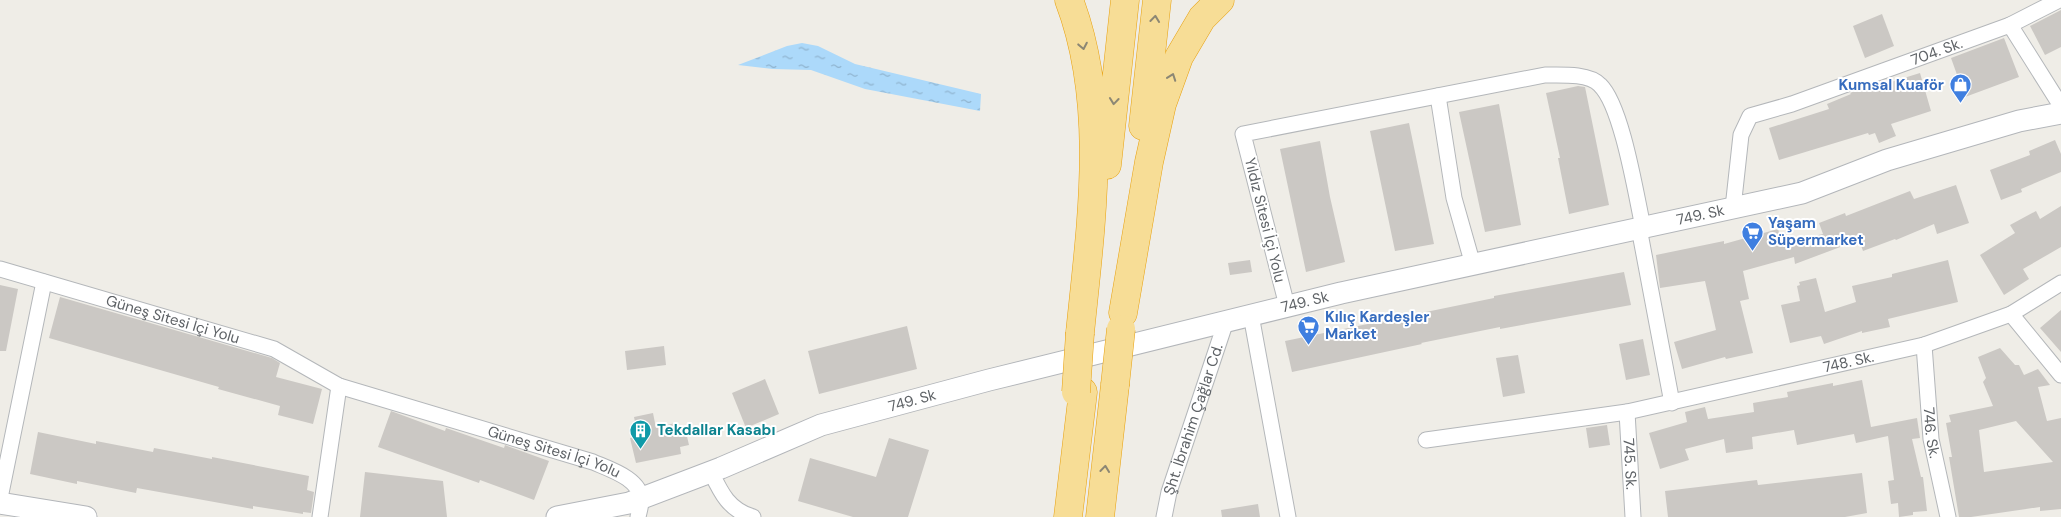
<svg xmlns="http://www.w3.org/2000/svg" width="2061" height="517" viewBox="0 0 2061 517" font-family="'DM Sans',sans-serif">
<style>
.water{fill:url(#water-ripples)}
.building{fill:#cbc8c4;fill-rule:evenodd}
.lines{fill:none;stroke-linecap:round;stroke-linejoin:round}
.street-casing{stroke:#b4b7ba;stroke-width:17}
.secondary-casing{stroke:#b3b6ba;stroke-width:23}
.highway-casing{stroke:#e8a10e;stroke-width:29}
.street{stroke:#fff;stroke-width:15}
.secondary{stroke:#fff;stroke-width:21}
.highway{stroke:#f7dd96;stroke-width:28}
.highway-bridge-casing{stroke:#e8a10e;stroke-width:29;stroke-linecap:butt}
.highway-bridge{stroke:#f7dd96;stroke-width:28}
.oneway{stroke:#8c8774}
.labels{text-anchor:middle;stroke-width:4;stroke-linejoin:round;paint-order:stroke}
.street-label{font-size:15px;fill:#5e6266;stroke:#fff}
.shop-label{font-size:15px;font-weight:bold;fill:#366cbe;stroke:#fff;text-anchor:start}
.culture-label{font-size:15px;font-weight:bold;fill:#0d838f;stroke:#fff;text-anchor:start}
</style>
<defs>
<pattern id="water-ripples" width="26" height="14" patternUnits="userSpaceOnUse" patternTransform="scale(1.25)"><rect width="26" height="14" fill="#acd9fa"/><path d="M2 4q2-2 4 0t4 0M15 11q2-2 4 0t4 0" fill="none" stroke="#8fb3ce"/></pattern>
</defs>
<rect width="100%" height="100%" fill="#efede7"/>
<path class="water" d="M802 43 818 46 855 64 981 94 980 111 865 89 811 70 773 69 738 65 787 46Z"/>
<path class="building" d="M2061 10V47L2045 55 2030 26Z
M1882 14 1894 46 1865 58 1853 26Z
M2004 38 2019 77 1965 97 1951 58Z
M1920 73 1931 111 1891 124 1896 136 1879 143 1875 133 1869 135 1868 133 1779 160 1769 128 1829 109 1827 104 1851 94 1850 93 1876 83 1878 86Z
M1578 86 1585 87 1609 205 1569 214 1558 158H1560L1546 93Z
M1499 104 1521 225 1485 232 1459 112Z
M1409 123 1434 244 1395 251 1370 131Z
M2055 140 2061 154V172L2021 189 2022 192 2001 200 1990 170 2030 155 2029 151Z
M1320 141 1330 197 1345 262 1306 272 1280 149Z
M1956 185 1969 223 1937 234 1934 224 1896 240 1895 239 1863 251 1859 240 1795 264 1794 257 1743 271 1749 299 1740 301 1753 353 1726 359 1725 357 1682 369 1674 342 1716 330 1705 281 1660 288 1656 255 1724 241V244L1778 229 1782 243 1823 234 1819 223 1845 213 1846 216 1910 191 1914 199Z
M2061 206V247L2023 269 2029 279 2004 295 1980 255 2015 233 2010 225 2036 211 2040 219Z
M1250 260 1252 272 1230 275 1228 263Z
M1948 260 1958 302 1888 319 1890 327 1862 333V331L1824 344 1821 336 1790 343 1781 305 1800 301 1797 286 1800 285 1799 282 1816 278 1825 312 1856 302 1852 286 1892 277V274Z
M1624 272 1631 305 1500 329V327L1421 343 1422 344 1292 372 1285 341 1494 298V296Z
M0 285 18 289 6 351H0Z
M60 297 272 358 280 363 276 377 322 389 313 424 278 415 280 406 218 389 219 387 49 338Z
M2061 310V352L2040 328Z
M907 326 917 369 819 394 808 351Z
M1643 339 1650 375 1626 380 1619 344Z
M664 346 666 365 627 370 625 351Z
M2000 348 2015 365H2019L2024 375 2038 369 2050 385 2038 387 2047 421 2061 418V509L2040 511V507L1971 517H1959L1949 457H1952L1946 423 1951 422 1949 415 1993 406 1983 382 1986 378 1978 357ZM2016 421 2053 462 1984 472 1979 430Z
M1518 355 1525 393 1503 397 1496 358Z
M765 379 779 414 746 428 732 393Z
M1862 380 1871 427 1917 418 1920 438 1912 439 1921 477H1923L1927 511 1913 512V515L1899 517 1898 503 1891 504 1888 481 1894 480 1888 436 1856 443 1854 434 1797 445 1794 430 1752 437 1753 449 1726 453 1724 439 1685 449 1689 460 1660 469 1649 433 1687 422 1685 412 1705 407 1708 419 1754 412 1753 403 1788 397 1787 392 1833 383V386Z
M391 411 445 431 446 428 504 448 505 445 510 447 549 461 534 500 480 480 479 483 378 447Z
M653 413 656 428 675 423 677 430 685 428 689 445 680 447 681 454 636 463 630 438 638 436 634 417Z
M1607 425 1610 445 1589 448 1586 428Z
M38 432 96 444V441L153 452 154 448 212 459V457L309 476 307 490 314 492 311 513 303 512V514L253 506V509L137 488 136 493 77 481V484L30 474Z
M889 438 929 450 908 517H853L798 501 810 458 876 477Z
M365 472 443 481 447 517H360Z
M1862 473 1867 513 1845 517H1668L1665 491 1757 480 1758 485Z
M1258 504 1260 517H1222L1221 510Z"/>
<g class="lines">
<defs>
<g id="street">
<path d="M2010 25 2059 0"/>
<path d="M1438 96 1454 198 1473 265"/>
<path id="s1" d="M1733 208 1741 135 1750 116 1792 104 2010 25 2061 106"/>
<path d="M1639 228 1672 403"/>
<path id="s2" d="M0 269 274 349 339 386 593 462C609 469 642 479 641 501 641 506 639 512 638 517"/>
<path d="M1287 306 1243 134 1545 75C1560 75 1589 73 1600 85 1622 106 1636 195 1643 227"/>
<path d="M2011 314 2061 375"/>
<path d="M1251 315 1288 517"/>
<path id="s3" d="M1924 345 1931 439 1948 517"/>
<path id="s4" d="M1627 412 1633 517"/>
<path id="s5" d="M1426 440 1627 412 1924 345 2011 314 2061 283"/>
<path d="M711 472C721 493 729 510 753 517"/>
<path d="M0 498 44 282"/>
<path d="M320 517 339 386"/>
<path id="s6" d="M1164 517 1169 492 1226 321"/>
</g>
<g id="secondary">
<path d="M0 503 86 517"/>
<path id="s7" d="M557 517 629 503 721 468 821 425 989 380 1341 293 1802 193 1887 160 2019 121 2061 113"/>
</g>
<path id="highway" d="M1069 0C1109 105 1091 224 1080 333
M1143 126 1157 0
M1107 165 1125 0
M1123 313 1149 162 1162 104 1179 57 1202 18 1220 0
M1068 517 1083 392
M1100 517 1115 385"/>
</defs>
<use href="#street" class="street-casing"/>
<use href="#secondary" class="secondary-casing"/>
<use href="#highway" class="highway-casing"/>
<use href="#street" class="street"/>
<use href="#secondary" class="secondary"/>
<use href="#highway" class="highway"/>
<defs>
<path id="highway-bridge" d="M1115 385 1121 329
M1076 392 1080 333"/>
</defs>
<use href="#highway-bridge" class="highway-bridge-casing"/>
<use href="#highway-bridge" class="highway-bridge"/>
</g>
<defs><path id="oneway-chevron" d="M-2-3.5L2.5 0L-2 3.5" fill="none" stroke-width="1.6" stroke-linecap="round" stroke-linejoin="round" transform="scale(1.25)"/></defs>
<g class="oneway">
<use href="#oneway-chevron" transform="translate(1155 19) rotate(-84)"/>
<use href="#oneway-chevron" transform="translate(1083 46) rotate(79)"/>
<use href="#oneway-chevron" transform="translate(1172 77) rotate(-70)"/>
<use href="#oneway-chevron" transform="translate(1114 101) rotate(96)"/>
<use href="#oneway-chevron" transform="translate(1105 469) rotate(-84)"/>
</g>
<defs>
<symbol id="shop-pin" viewBox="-11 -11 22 30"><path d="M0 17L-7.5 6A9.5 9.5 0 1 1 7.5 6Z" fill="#3f7fe0" stroke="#fff"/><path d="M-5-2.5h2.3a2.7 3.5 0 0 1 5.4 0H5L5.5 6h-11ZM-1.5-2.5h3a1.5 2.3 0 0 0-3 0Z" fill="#fff"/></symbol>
<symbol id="supermarket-pin" viewBox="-11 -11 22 30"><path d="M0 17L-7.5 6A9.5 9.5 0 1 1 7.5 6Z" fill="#3f7fe0" stroke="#fff"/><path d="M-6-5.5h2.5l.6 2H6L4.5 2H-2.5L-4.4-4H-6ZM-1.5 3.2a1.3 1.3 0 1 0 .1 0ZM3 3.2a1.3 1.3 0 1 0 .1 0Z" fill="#fff"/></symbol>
<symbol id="building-pin" viewBox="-11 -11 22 30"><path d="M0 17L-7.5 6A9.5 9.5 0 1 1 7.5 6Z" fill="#0f9aa8" stroke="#fff"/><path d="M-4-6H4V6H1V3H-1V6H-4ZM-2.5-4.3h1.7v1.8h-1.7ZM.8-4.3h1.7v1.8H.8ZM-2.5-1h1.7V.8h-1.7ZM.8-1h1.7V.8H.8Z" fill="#fff"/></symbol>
</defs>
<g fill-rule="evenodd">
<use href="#shop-pin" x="1948" y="72" width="25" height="34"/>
<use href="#supermarket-pin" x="1740" y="220" width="25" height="34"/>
<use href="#supermarket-pin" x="1296" y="314" width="25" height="34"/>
<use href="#building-pin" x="628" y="418" width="25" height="34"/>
</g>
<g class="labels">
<g class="street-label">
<text dy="5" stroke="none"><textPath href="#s1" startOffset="292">704. Sk.</textPath></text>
<text dy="5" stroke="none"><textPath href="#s7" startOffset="1185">749. Sk</textPath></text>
<text transform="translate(1265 220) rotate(76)" y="5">Yıldız Sitesi İçi Yolu</text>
<text dy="5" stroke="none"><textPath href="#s7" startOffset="780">749. Sk</textPath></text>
<text dy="5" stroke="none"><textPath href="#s2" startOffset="180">Güneş Sitesi İçi Yolu</textPath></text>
<text dy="5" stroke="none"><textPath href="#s5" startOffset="430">748. Sk.</textPath></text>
<text dy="5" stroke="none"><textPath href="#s7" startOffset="375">749. Sk</textPath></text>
<text dy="5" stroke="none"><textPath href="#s6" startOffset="102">Şht. İbrahim Çağlar Cd.</textPath></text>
<text dy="5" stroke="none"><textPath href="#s3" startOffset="88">746. Sk.</textPath></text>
<text dy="5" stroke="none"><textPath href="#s2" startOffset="585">Güneş Sitesi İçi Yolu</textPath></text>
<text dy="5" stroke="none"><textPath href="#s4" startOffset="52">745. Sk.</textPath></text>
</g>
<g class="shop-label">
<text x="1944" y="90" text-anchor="end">Kumsal Kuaför</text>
<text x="1768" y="228">Yaşam<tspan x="1768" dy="17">Süpermarket</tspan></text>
<text x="1325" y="322">Kılıç Kardeşler<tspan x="1325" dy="17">Market</tspan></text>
</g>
<g class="culture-label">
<text x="657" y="435">Tekdallar Kasabı</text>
</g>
</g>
</svg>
